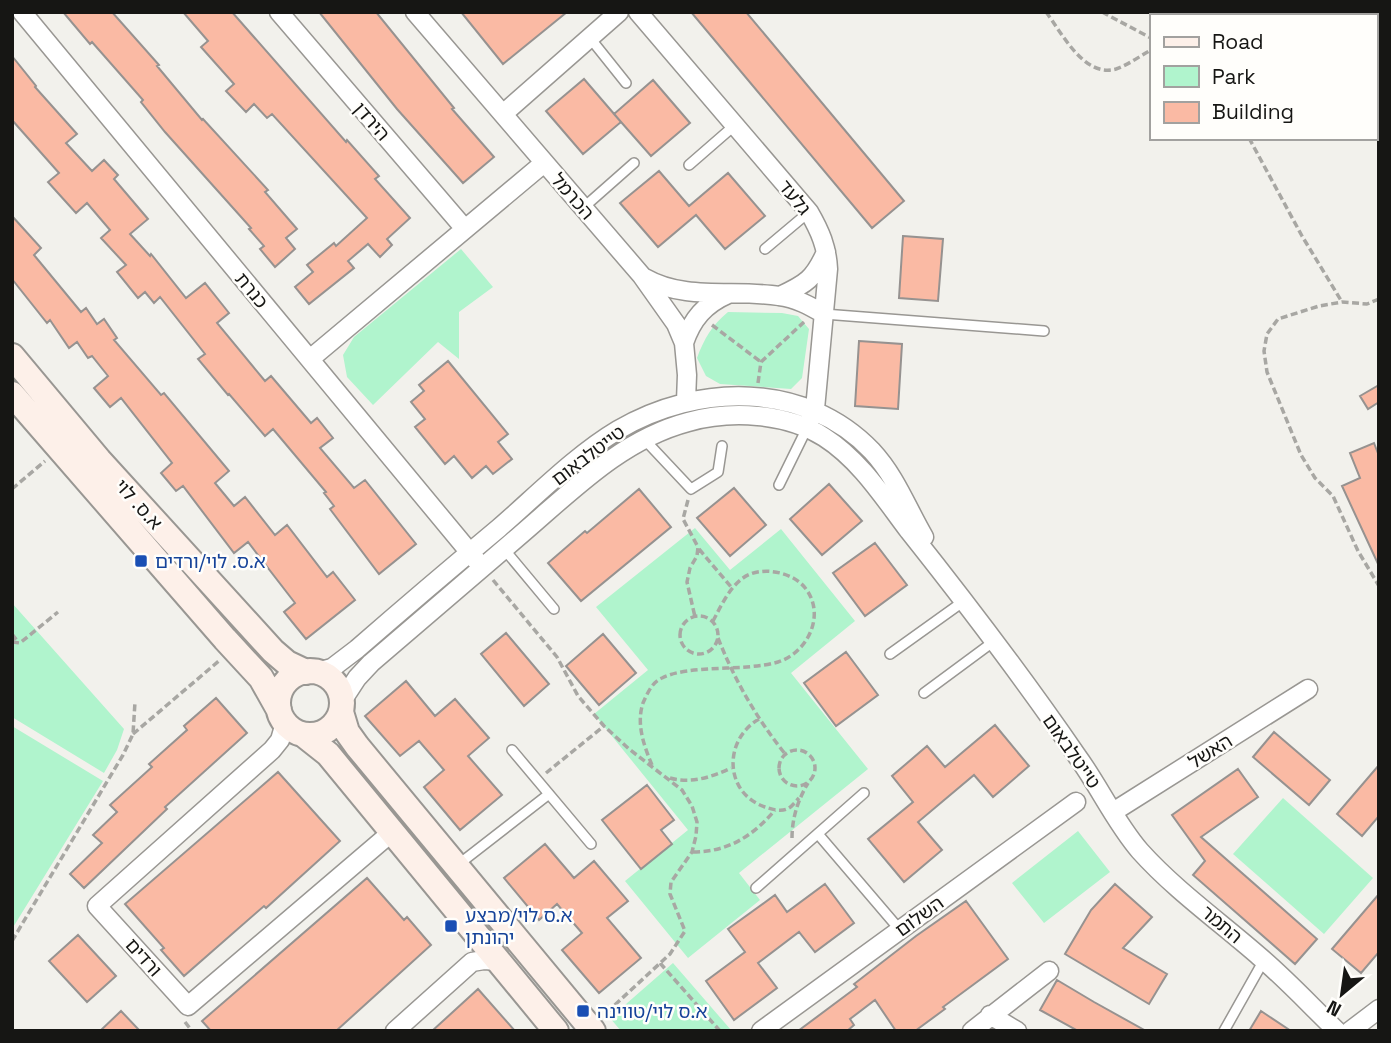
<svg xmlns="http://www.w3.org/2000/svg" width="1391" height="1043" viewBox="0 0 1391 1043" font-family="'Space Grotesk','Noto Sans Hebrew',sans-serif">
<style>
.green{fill:#b0f4cd}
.building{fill:#fabaa4;stroke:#969290;stroke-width:2}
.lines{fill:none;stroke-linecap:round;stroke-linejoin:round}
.service-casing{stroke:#999793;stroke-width:12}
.minor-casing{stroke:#999793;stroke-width:21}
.secondary-casing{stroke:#999793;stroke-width:28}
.motorway-casing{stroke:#cccccb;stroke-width:35}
.path{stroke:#a8a7a3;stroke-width:3.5;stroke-dasharray:7 3.5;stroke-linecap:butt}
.service{stroke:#fff;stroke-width:9}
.minor{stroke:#fff;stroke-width:18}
.secondary{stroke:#fdf0e9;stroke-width:24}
.motorway{stroke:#f8cdb6;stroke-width:32}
.transit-dot{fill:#1a4fb4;stroke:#fffefb;stroke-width:2.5}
.labels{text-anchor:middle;stroke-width:5;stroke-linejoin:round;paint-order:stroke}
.street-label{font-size:19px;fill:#161614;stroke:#fffefb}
.transit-label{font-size:19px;fill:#164399;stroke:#fffefb;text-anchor:start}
</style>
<rect width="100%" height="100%" fill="#f2f1ec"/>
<path class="green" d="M461 249 493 287 459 312V359L438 342 373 405 347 377 343 355 354 337Z
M728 312 782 313 798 316 809 329 802 378 791 389 720 384 706 376 697 358C704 339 712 325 728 312Z
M695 528 730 570 781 529 855 621 791 673 868 769 739 873 760 900 688 958 625 881 688 830 594 714 648 670 596 607Z
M12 603 124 729 117 750 104 773 12 717Z
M12 726 103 781 12 929Z
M1283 798 1373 878 1324 934 1233 854Z
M1078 831 1110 872 1044 923 1012 883Z
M673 963 731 1030V1031H621L610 1018Z"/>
<path class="building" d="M63 12H112L159 65 157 66 202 120 203 119 268 190 265 192 297 229 286 238 295 249 275 267 260 249 264 246 249 229 251 228 165 132 141 102 143 100 92 42 90 44Z
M183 12H232L346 142 347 140 379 176 375 179 410 218 387 239 392 245 380 257 368 244 348 261 354 268 309 304 295 287 313 272 307 265 334 243 336 246 367 218 272 114 267 118 254 104 246 112 226 91 234 84 201 47 208 41Z
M319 12H376L454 108 452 109 494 157 463 183 397 109Z
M461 12H567L503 64Z
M691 12H746L904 201 872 228Z
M12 56 36 86 35 87 77 134 66 143 92 171 104 160 118 175 114 179 148 219 130 234 150 256 151 254 186 298 205 283 229 313 217 323 265 381 271 376 311 423 317 418 333 438 320 448 354 488 365 480 416 544 379 574 330 509 334 506 324 493 326 492 273 429 265 436 229 394 228 395 198 359 205 354 160 297 154 303 145 292 138 298 117 272 126 265 101 238 110 230 87 203 76 213 48 182 59 173 12 120Z
M584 79 621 122 583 154 546 111Z
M653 80 690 123 651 156 614 114Z
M659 171 689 206 728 173 765 216 725 249 696 215 658 247 620 203Z
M12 216 41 248 34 255 81 312 86 308 97 324 104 319 117 338 114 340 161 395 164 393 229 471 215 483 234 506 245 497 275 535 287 525 327 577 333 572 355 600 306 639 284 612 295 603 248 542 234 553 183 486 176 491 161 473 172 463 121 398 110 407 94 388 108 376 92 356 88 358 77 342 69 348 50 320 47 323 12 279Z
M903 236 943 239 938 301 899 298Z
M859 341 902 344 898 409 855 406Z
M448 361 508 434 498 442 512 459 493 474 486 466 472 478 454 456 445 464 415 427 425 419 411 402 424 391 419 385Z
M1379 385V402L1368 409 1360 396Z
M1374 443 1379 456V566L1342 486 1360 478 1350 453Z
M829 484 862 521 822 555 790 519Z
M734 488 766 525 730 556 697 518Z
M639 489 671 527 581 601 548 563 585 531 587 533Z
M875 543 907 585 865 616 833 573Z
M506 633 549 684 524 706 481 654Z
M603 634 636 673 599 705 566 666Z
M846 652 878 695 836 726 804 683Z
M406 681 435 716 455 699 489 738 468 756 502 795 460 830 424 787 444 770 419 741 400 756 365 716Z
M216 698 247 733 165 807 167 809 84 888 70 874 102 843 93 835 117 812 110 805 152 767 149 764 187 730 184 726Z
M995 725 1029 766 993 797 974 775 918 822 942 850 904 882 868 839 913 802 892 776 927 746 945 767Z
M1274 732 1330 780 1309 805 1253 757Z
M1379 765V816L1362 836 1337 814Z
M1238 769 1258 797 1201 837 1317 939 1295 964 1193 875 1205 861 1172 815Z
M278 772 340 841 266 908 264 906 184 976 161 950 164 948 125 904Z
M647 785 674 820 661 830 672 844 641 869 602 820Z
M545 844 574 878 594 861 628 901 607 918 641 958 599 993 562 950 582 933 557 904 539 920 504 878Z
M367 878 404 920 407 917 431 945 336 1031H211L202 1021Z
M825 884 854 923 815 952 799 932 758 963 777 988 734 1020 706 981 745 952 728 929 775 895 787 912Z
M1115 884 1152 917 1123 948 1167 974 1149 1004 1065 954 1091 910Z
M1379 894V952L1361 973 1332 949Z
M966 901 1008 959 943 1007 945 1009 915 1031H896L875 1000 850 1019 854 1025 847 1031H798L857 987 854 984 916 936Z
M78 935 116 976 87 1002 49 961Z
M1057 980 1094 1002 1146 1031H1078L1040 1010Z
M478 989 515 1031H432Z
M121 1011 140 1031H100Z
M1261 1011 1291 1031H1249Z"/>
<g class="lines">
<defs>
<path id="service" d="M590 38 626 83
M689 165 735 125
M583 208 634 163
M765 249 809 212
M824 314 1044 331
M644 439 691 489 718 472 722 446
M779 485 807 428
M504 549 554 609
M890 654 964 601
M924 693 993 642
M512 750 591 844
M818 834 900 930
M459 864 549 794
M756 888 864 793
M1224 1031 1264 960"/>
<path id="minor" d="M22 12 476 560
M279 12 465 229
M415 12 642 276 676 324 684 343 687 375 686 401
M638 12 809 212C820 231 827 247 828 269L815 409 811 418
M503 114 619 12
M645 278C685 301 735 289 779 296 796 298 810 306 824 314
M780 296C806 284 814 279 826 252
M684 343C692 319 705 304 728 294
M310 359 544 163
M317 672 332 668 357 649C404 608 451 568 499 528 536 496 576 455 618 430 698 383 805 381 872 451 896 477 907 508 924 537
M342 701 357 678 371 663C420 621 469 579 518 537 570 493 620 440 688 422 731 410 786 413 824 437 860 460 884 498 909 531 967 604 1024 679 1077 756 1099 786 1115 822 1140 851 1175 890 1220 922 1260 957 1287 980 1311 1006 1337 1031
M285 723 280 740 272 750 97 906 188 1006 392 832
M1113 812 1308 689
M990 1015 1017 1031
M395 1031 472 962 484 960 498 961
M761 1031 1076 802
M972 1031 1049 971
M1350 1031 1379 1009"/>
<path id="secondary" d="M12 356 99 460 273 651 287 663 306 672
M12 394 225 639 261 678 279 710
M278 703a32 32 0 1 1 64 0a32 32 0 1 1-64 0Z
M341 712 347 732 357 746 593 1031
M304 735 328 754 556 1031"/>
<path id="motorway" d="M1370 12 1374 16"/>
</defs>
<use href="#service" class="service-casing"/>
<use href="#minor" class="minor-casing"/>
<use href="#secondary" class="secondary-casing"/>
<use href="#motorway" class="motorway-casing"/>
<path class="path" d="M1046 12C1062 33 1084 78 1116 69 1128 65 1140 56 1151 50
M1102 12 1151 38
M1249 138 1302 236 1342 302
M1379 299 1367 304 1342 302 1319 306 1278 319 1267 334 1264 351 1267 372 1301 455 1315 478 1333 496 1358 551 1379 586
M712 325 761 362
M758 383 761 362 804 322
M12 489 45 461
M688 500 683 519 698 547 697 556 690 568 687 582 695 617
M699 549 732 588
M493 580 557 657 578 696 604 726 629 749 682 790 692 806 697 822 696 836 692 852 671 882 670 894 685 931 670 954 605 1014
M680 635a19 19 0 1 1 38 0a19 19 0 1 1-38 0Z
M12 634 18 642
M718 638C735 681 757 719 786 755
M12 642 20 643 58 612
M759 719C723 740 724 793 765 807 771 809 780 812 787 809 791 808 796 801 799 798
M133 734 220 660
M779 768a18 18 0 1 1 36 0a18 18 0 1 1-36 0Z
M652 765C644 746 636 724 643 703 647 694 652 682 662 678 690 664 744 672 778 662 807 653 826 616 806 589 794 572 761 565 743 578 729 588 721 606 713 621
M546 773 604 726
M670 778C691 784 712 777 731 768
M792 838C792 818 798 800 808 783
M693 852C728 852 753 836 775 810
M12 941 123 755 133 734 135 702
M660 963 720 1031
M185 1022 192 1031"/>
<use href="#service" class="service"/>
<use href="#minor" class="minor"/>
<use href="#secondary" class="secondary"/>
<use href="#motorway" class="motorway"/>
</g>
<g class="transit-dot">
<rect x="134" y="554" width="14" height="14" rx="3.5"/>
<rect x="444" y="919" width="14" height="14" rx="3.5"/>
<rect x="576" y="1004" width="14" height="14" rx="3.5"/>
</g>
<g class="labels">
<g class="street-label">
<text transform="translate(372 121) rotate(49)" y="7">הירדן</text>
<text transform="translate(573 196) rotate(49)" y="7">הכרמל</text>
<text transform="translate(795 197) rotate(51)" y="7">גלעד</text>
<text transform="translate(252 290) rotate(50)" y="7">כנרת</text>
<text transform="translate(588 455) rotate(-37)" y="7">טייטלבאום</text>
<text transform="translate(139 504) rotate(48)" y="7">א.ס. לוי</text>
<text transform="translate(1072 751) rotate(55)" y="7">טייטלבאום</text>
<text transform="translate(1210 751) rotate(-32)" y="7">האשל</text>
<text transform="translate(919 916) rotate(-36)" y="7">השלום</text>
<text transform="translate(1222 924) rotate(40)" y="7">התמר</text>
<text transform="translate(144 957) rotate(48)" y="7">ורדים</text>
</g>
<g class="transit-label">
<text x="155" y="568">א.ס. לוי/ורדים</text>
<text x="465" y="922">א.ס לוי/מבצע<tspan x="465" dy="22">יהונתן</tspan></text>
<text x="597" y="1018">א.ס לוי/טווינה</text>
</g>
</g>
<rect width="1391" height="1043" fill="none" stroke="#161614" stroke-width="28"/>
<rect x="1150" y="14" width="228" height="126" fill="#fffefb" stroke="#a2a19f" stroke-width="2"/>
<rect x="1164" y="37" width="35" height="10" fill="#fdf0e9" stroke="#a2a19f" stroke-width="2"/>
<text x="1212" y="49" font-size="21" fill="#161614">Road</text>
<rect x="1164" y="66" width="35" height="21" fill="#b0f4cd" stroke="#a2a19f" stroke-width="2"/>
<text x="1212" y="84" font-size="21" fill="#161614">Park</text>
<rect x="1164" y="102" width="35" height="21" fill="#fabaa4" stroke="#a2a19f" stroke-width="2"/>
<text x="1212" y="119" font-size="21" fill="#161614">Building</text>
<g transform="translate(1342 994) rotate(209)" stroke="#fffefb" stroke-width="5" paint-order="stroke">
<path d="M0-5L12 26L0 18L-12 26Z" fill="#161614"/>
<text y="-10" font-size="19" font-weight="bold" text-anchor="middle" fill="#161614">N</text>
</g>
</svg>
